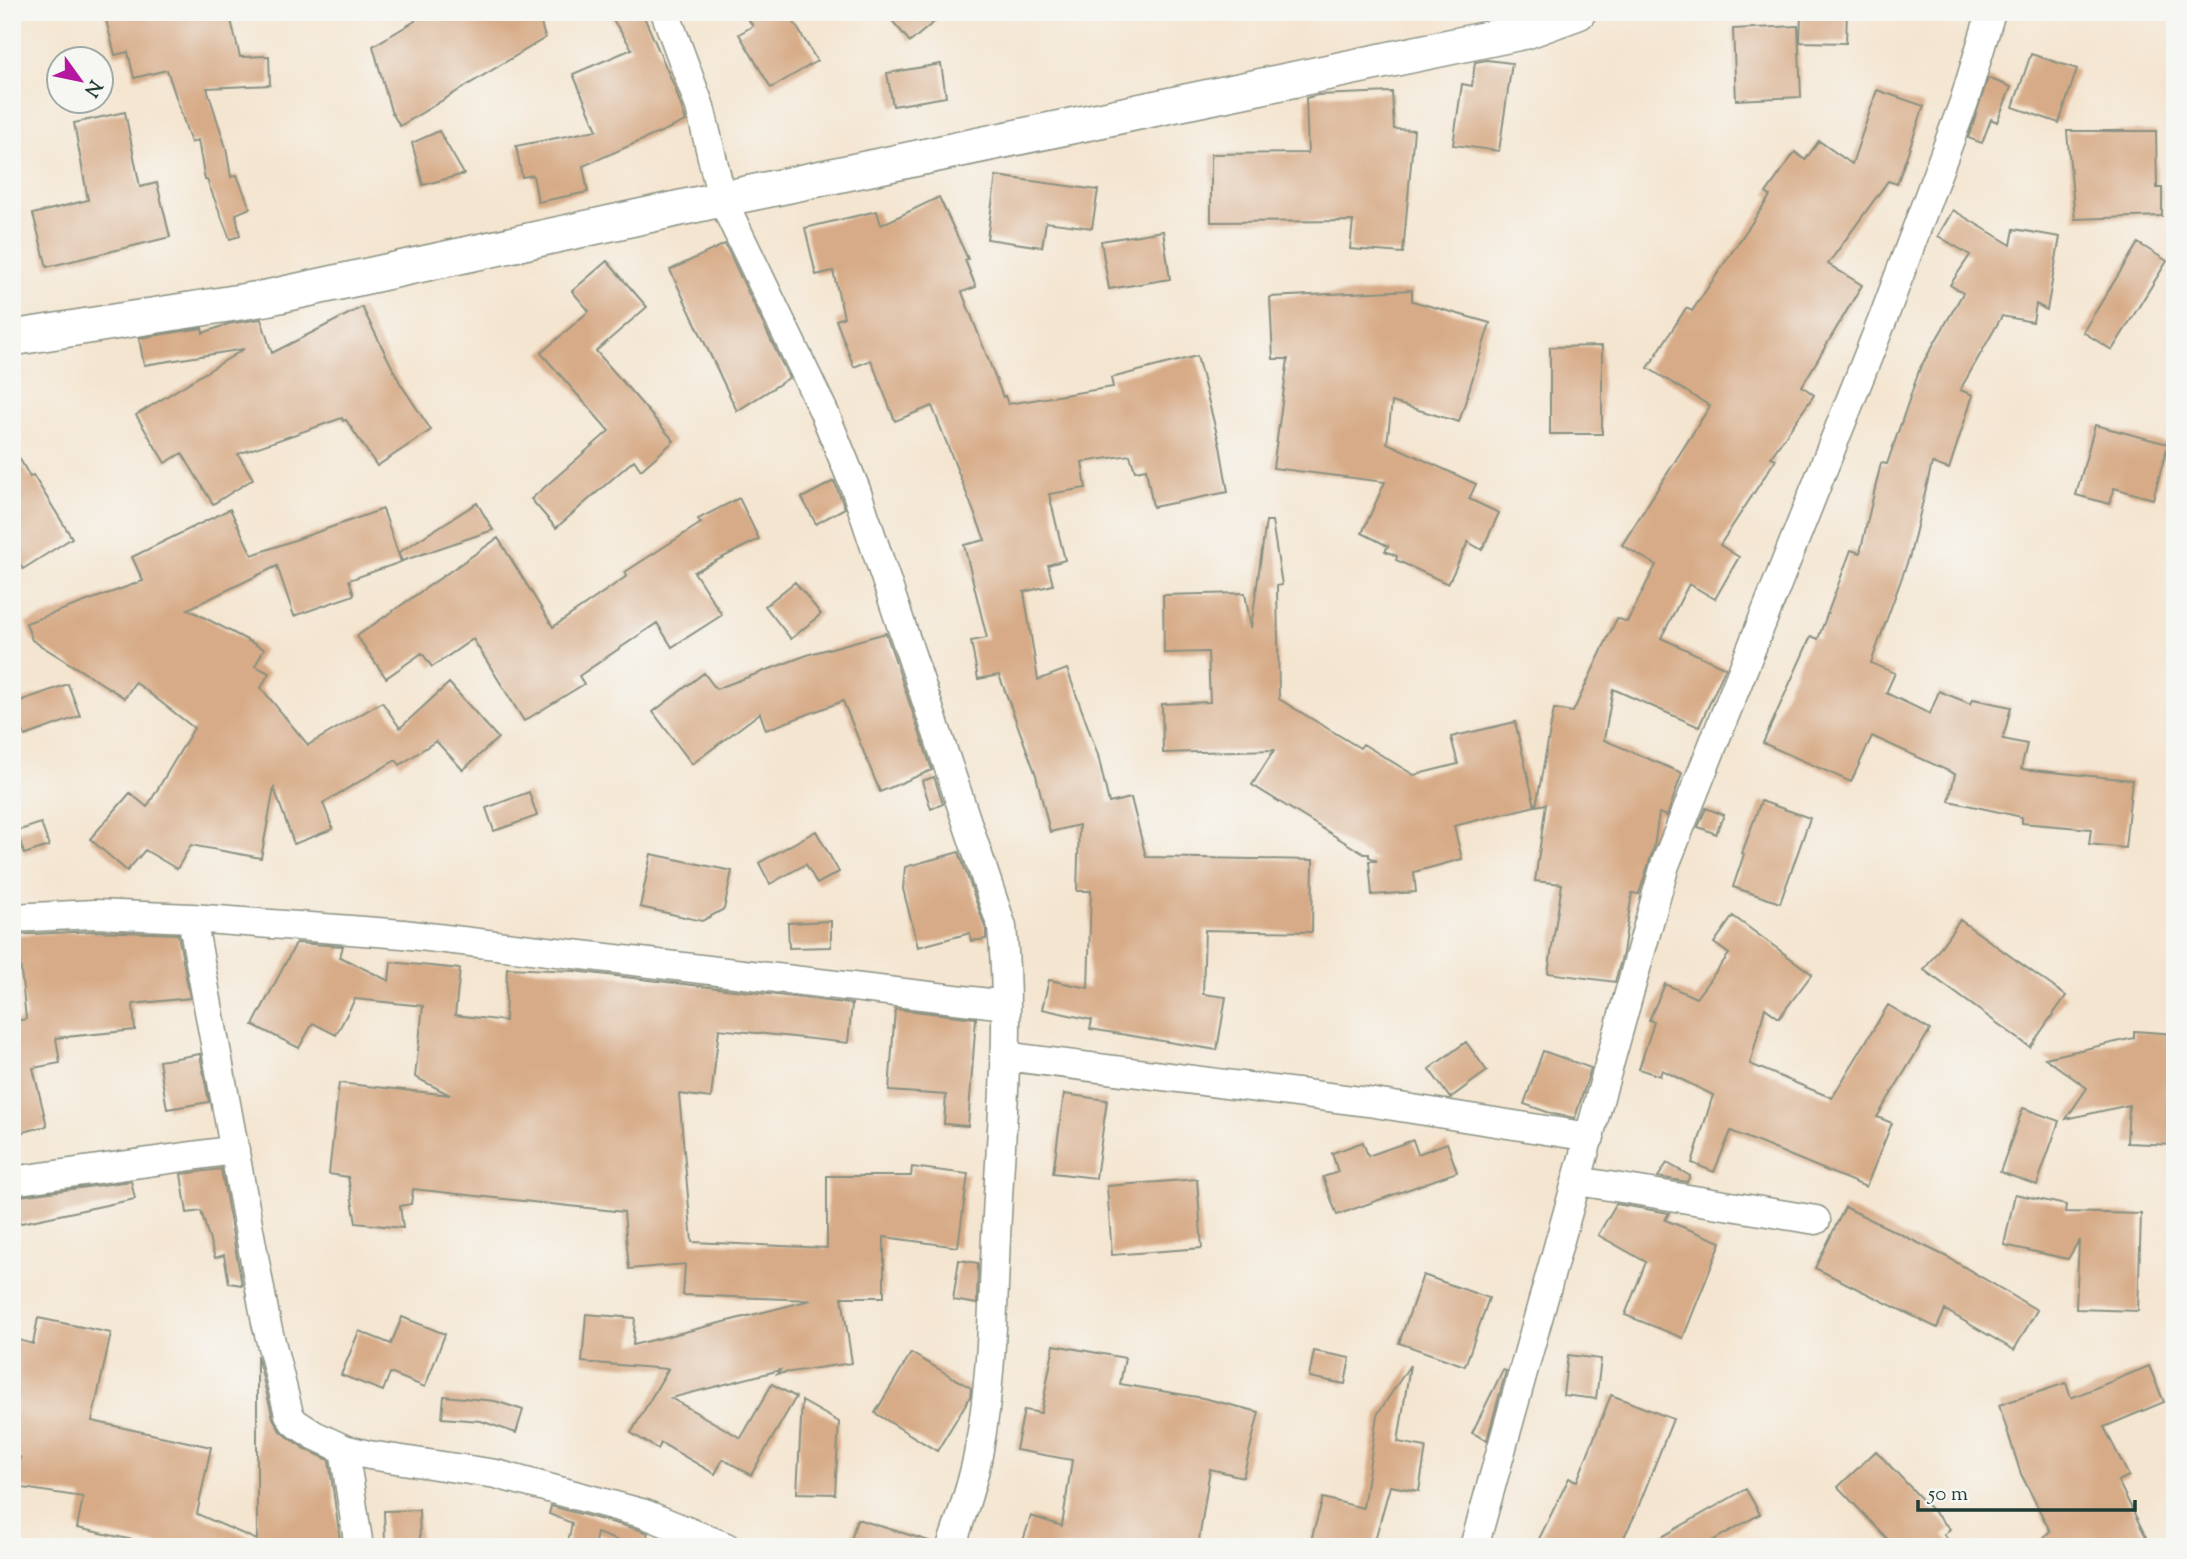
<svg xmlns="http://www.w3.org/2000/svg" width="2187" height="1559" viewBox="0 0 2187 1559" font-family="'Sorts Mill Goudy',serif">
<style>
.building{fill:#d7ab87}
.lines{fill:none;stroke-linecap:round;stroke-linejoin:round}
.minor-casing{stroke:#8a9182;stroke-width:31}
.tertiary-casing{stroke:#8a9182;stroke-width:38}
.minor{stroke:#fff;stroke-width:28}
.tertiary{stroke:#fff;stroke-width:35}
</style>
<rect width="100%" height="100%" fill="#f6f6f2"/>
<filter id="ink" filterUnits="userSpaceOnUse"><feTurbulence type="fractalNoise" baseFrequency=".0143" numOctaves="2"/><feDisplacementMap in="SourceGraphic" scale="14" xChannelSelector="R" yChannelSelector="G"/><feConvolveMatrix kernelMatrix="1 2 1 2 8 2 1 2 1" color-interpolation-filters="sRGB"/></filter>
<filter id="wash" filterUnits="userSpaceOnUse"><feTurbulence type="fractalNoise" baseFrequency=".00686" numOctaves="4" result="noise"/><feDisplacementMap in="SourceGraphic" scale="28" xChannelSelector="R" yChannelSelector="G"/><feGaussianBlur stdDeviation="1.57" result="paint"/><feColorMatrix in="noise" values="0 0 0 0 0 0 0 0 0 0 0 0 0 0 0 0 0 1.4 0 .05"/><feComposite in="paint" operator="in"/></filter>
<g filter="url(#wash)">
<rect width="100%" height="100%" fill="#f4e5d0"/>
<g id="blocks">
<path class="building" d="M104 12H229L240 57 269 56 270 85 207 88 226 148 231 177 237 175 250 208 236 214 240 236 230 239 207 180H205L198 140 191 143 167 70 134 78 128 52 115 55Z
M413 12H538L545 38 400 126 391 111 373 46 415 21Z
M608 12H642L675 88 686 121 583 166 588 192 538 202 533 175 522 177 516 146 597 130 573 74 632 49Z
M743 12H788L817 61 771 88 739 34 753 26Z
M885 12H946L910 42Z
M1801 12H1847L1846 43 1800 42Z
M1798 26 1801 97 1736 100 1733 29Z
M2031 54 2077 69 2059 123 2013 107Z
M1487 60 1512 63 1499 151 1453 145 1462 84 1472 86 1475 62Z
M941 64 946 97 893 106 887 73Z
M1988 78 2011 87 1997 122 1991 119 1982 143 1968 138Z
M1877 90 1924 106 1897 184 1888 181 1828 264 1862 285 1802 386 1814 395 1771 457 1776 459 1720 545 1739 557 1715 599 1689 584 1661 638 1726 668 1725 669 1699 727 1613 689 1604 740 1682 773 1667 816 1659 813 1654 847 1639 894 1632 893 1623 953 1615 982 1548 973 1562 884 1535 881 1546 804 1536 806 1554 709 1573 712 1617 618 1627 622 1656 565 1622 545 1710 406 1648 368 1686 308 1692 311 1770 196 1766 193 1795 152 1805 160 1819 141 1852 164Z
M1392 92 1394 129 1414 130 1403 253 1350 249 1353 221 1211 222V154L1308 153 1306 98 1318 95Z
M125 112 140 187 157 183 170 237 47 267 33 214 88 200 74 123Z
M439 131 464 174 423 185 412 143Z
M2067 131H2156L2157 188H2162V216L2075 219Z
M996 176 1098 190 1092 228 1046 222 1042 247 987 239Z
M939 197 968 259 965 260 976 287 962 292 1003 397 1005 396 1008 404 1113 387 1111 378 1197 356 1220 446 1228 492 1153 507 1146 469 1135 471 1130 455 1082 462 1086 488 1049 494 1065 560 1048 565 1053 585 1024 592 1038 680 1067 669 1098 755 1109 803 1131 798 1146 857 1313 860 1312 932 1205 930 1203 994 1226 997 1217 1050 1090 1029 1092 1020 1042 1009 1049 980 1088 988 1091 891H1077L1079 825 1050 832 1036 775 999 675 978 679 971 641 987 638 964 545 985 540 932 406 895 421 871 360 854 367 836 320 844 317 833 271 816 275 805 228 877 211 881 225Z
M1953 210 2011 245 2014 229 2060 237 2047 310 2036 304 2033 322 2002 316 1960 390 1973 395 1949 469 1932 463 1910 555 1871 663 1895 673 1886 693 1930 714 1939 691 1971 704 1973 699 2011 707 2003 739 2027 744 2021 769 2132 780 2125 848 2089 844 2091 829 2022 823V817L1949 801 1955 774 1872 736 1851 782 1763 743 1811 636 1818 639 1851 550 1860 553 1881 463 1887 464 1920 368 1963 293 1950 285 1970 255 1938 236Z
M1163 231 1170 279 1109 289 1101 241Z
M2138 243 2167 261 2112 350 2083 332Z
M725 244 789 378 737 411 670 270Z
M607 261 647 307 596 351 674 441 641 470 634 460 556 528 531 499 609 431 541 353 589 311 572 291Z
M1412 290V301L1490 323 1459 422 1392 402 1387 443 1476 484 1469 499 1499 513 1482 550 1468 542 1448 584 1396 560 1397 556 1385 551 1388 546 1362 533 1385 482 1273 468 1288 359H1273L1270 297Z
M362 307 400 383 431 430 377 466 346 420 343 421 342 418 238 454 253 479 213 504 182 453 165 463 136 415 244 349 144 365 139 338 202 328 203 333 228 324 261 319 272 353Z
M1602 346V434H1550V347Z
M2095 425 2168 444 2153 499 2114 488 2110 504 2076 495Z
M12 445 30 477 33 475 72 538 23 569 12 552Z
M834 481 845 508 816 524 802 498Z
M739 498 759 539 694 572 722 615 672 647 657 623 579 676 584 684 524 721 473 639 432 667 422 653 386 678 357 636 498 538 553 627 627 576 625 572 701 523 698 519Z
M477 503 493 530 402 561 398 553Z
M230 509 252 555 383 509 401 562 349 580 354 595 294 616 277 566 188 609 264 649 255 666 269 673 261 688 308 745 382 702 400 728 449 683 498 738 463 770 436 741 400 765 396 760 323 803 333 829 294 844 274 788 261 858 191 845 177 869 145 850 127 871 90 839 130 793 147 807 194 728 135 682 125 698 32 640 26 623 143 581 132 557Z
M1266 521H1272L1282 585 1277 586 1279 699 1360 748 1363 744 1414 775 1458 764 1451 737 1515 722 1535 806 1454 826 1462 859 1414 872 1416 892 1372 895 1369 861H1377L1369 857V854H1364L1252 785 1274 750 1163 753 1162 704 1210 702 1208 652 1164 653 1163 595 1245 593 1251 628Z
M795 582 821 614 791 639 765 606Z
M886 633 932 770 880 792 843 701 766 730 760 713 692 764 653 712 704 673 716 689 810 654Z
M68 684 80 716 25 736 14 703Z
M934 777 943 804 931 809 922 781Z
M529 792 537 816 494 831 486 808Z
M1761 801 1810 818 1780 903 1733 887 1744 854 1742 853Z
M1706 808 1724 815 1716 834 1698 827Z
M41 823 49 846 24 854 17 831Z
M816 831 839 872 817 884 806 864 770 884 759 863Z
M959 852 986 930V939L971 941 970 933 918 947 903 889 905 867Z
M651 854 732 871 724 909 702 921 640 907Z
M1733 916 1812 974 1779 1018 1765 1008 1750 1064 1832 1098 1888 1005 1930 1030 1877 1117 1892 1123 1866 1187 1731 1131 1714 1172 1692 1163 1713 1095 1662 1070 1660 1076 1639 1069 1654 1022 1649 1020 1665 984 1696 998 1729 954 1714 943Z
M1960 920 2066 996 2030 1047 1924 970Z
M831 921V947L789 948 788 923Z
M95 931 178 934 190 998 133 1004 135 1030 56 1038 60 1063 33 1068 47 1126 12 1135V1022L26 1019 20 961 12 964V935Z
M296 943 343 946 340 957 389 981 391 962 460 969 455 1015 505 1021 507 968 574 971 852 1004 848 1043 719 1029 711 1098 679 1094 692 1242 827 1248V1176H911L912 1167 968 1174 958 1247 884 1237V1297H842L852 1363 777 1374 780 1370 671 1398 741 1438 772 1384 796 1397 751 1475 723 1459 715 1474 661 1443 658 1449 631 1433 668 1369 582 1362 586 1314 635 1318 633 1345 811 1300 683 1295 685 1264 629 1269 624 1212 413 1189 411 1204 400 1206 403 1228 356 1223 348 1177 329 1174 339 1083 450 1095 415 1077 423 1006 355 999 336 1035 313 1023 299 1048 253 1025Z
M895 1009 976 1018 968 1126 944 1124 946 1095 889 1091Z
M2134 1031 2175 1034V1145L2127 1143 2129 1105 2066 1119 2087 1088 2045 1058 2134 1038Z
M1466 1042 1487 1071 1450 1098 1429 1069Z
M1543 1051 1591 1068 1575 1118 1553 1114 1524 1104Z
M200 1054 209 1102 167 1109 159 1061Z
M1064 1094 1107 1100 1096 1178 1053 1173Z
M2023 1108 2059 1121 2037 1185 2000 1172Z
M1413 1140 1418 1154 1447 1143 1457 1172 1337 1215 1323 1177 1338 1172 1332 1153 1363 1142 1368 1156Z
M1667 1163 1690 1176 1687 1182 1658 1177Z
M221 1169 242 1285 229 1283 224 1255 215 1258 201 1211 187 1213 181 1174Z
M1197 1179 1202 1248 1112 1255 1107 1186Z
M131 1181 135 1199 12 1225V1197Z
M2015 1194 2066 1205 2065 1212 2141 1214 2138 1311 2076 1309 2079 1240 2068 1259 2004 1245Z
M1616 1204 1669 1213 1665 1220 1721 1242 1683 1338 1625 1315 1646 1262 1598 1235Z
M1845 1207 1949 1258 2037 1310 2014 1350 1945 1310 1937 1328 1815 1268Z
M959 1260 978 1263 977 1304 953 1300Z
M1423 1275 1489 1298 1465 1366 1399 1343Z
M402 1317 445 1334 425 1387 390 1373 383 1391 341 1375 359 1331 391 1344Z
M38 1318 111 1333 92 1421 211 1447 197 1514 257 1540V1355L273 1418 280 1431 305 1449 329 1460 341 1547H166L77 1528 83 1497 16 1487 20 1457 12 1456V1338L33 1344Z
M1054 1345 1125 1358 1120 1384 1203 1398 1259 1412 1243 1477 1210 1469 1198 1547H1021L1031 1516 1062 1526 1072 1460 1016 1450 1024 1410 1041 1413Z
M1314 1351 1350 1358 1345 1384 1309 1377Z
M911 1353 971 1388 970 1397 937 1451 875 1413Z
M1568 1355 1601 1359 1596 1399 1563 1395Z
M1410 1365 1398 1442 1426 1447 1419 1491 1390 1486 1373 1547H1309L1323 1498 1363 1508 1377 1415Z
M2149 1366 2164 1402 2104 1427 2129 1476 2118 1481 2151 1547H2034L2050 1531 2021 1474 1999 1405 2066 1383 2071 1398Z
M1503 1370 1506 1371 1487 1440 1472 1433Z
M1611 1395 1673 1419 1635 1515 1619 1547H1535L1569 1478 1577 1481Z
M444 1396 495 1401 523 1410 516 1433 481 1421 442 1418Z
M802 1401 839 1422 835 1494 797 1493Z
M1876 1451 1950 1529 1944 1535 1954 1547H1895L1838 1487Z
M1746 1489 1760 1514 1701 1547H1644Z
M551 1506 640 1530 648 1533 643 1547H635L597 1533 594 1547H567L572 1523 549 1514Z
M419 1510 420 1542 385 1543 384 1511Z
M857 1519 929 1541 928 1547H849Z"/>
</g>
</g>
<g filter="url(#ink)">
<use href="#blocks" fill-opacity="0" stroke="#8a9182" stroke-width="2"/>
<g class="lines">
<defs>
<path id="minor" d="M665 12 700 107 722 199 824 412 856 490 1002 927C1011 1016 1003 1107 998 1197 993 1282 994 1371 978 1455 972 1487 961 1517 951 1547
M12 918 95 914 192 918 403 934 1006 1005
M192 918 266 1322 289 1414 294 1422 314 1435 344 1449 369 1455 496 1474 645 1514 726 1547
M1004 1056 1368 1102 1590 1137
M12 1181 235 1150
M1578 1181 1816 1220
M344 1449 359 1547
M1474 1547 1665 865 1884 316 1964 102 1991 12"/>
<path id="tertiary" d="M12 338 266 298 722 199 1526 31 1578 12"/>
</defs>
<use href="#minor" class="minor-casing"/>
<use href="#tertiary" class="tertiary-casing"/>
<use href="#minor" class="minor"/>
<use href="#tertiary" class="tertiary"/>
</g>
</g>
<rect width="2187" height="1559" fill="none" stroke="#f6f6f2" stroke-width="42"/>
<g transform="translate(80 80) rotate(123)"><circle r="33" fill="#f6f6f2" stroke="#a0aca6" stroke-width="2"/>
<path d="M0-5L12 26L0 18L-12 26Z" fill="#b5179e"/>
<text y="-10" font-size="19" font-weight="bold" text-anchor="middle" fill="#1f3d34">N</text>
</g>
<path d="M1918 1500v10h217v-10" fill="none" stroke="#1f3d34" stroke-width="3.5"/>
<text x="1928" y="1500" font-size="21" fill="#1f3d34" stroke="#f6f6f2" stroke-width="5" paint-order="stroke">50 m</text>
</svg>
